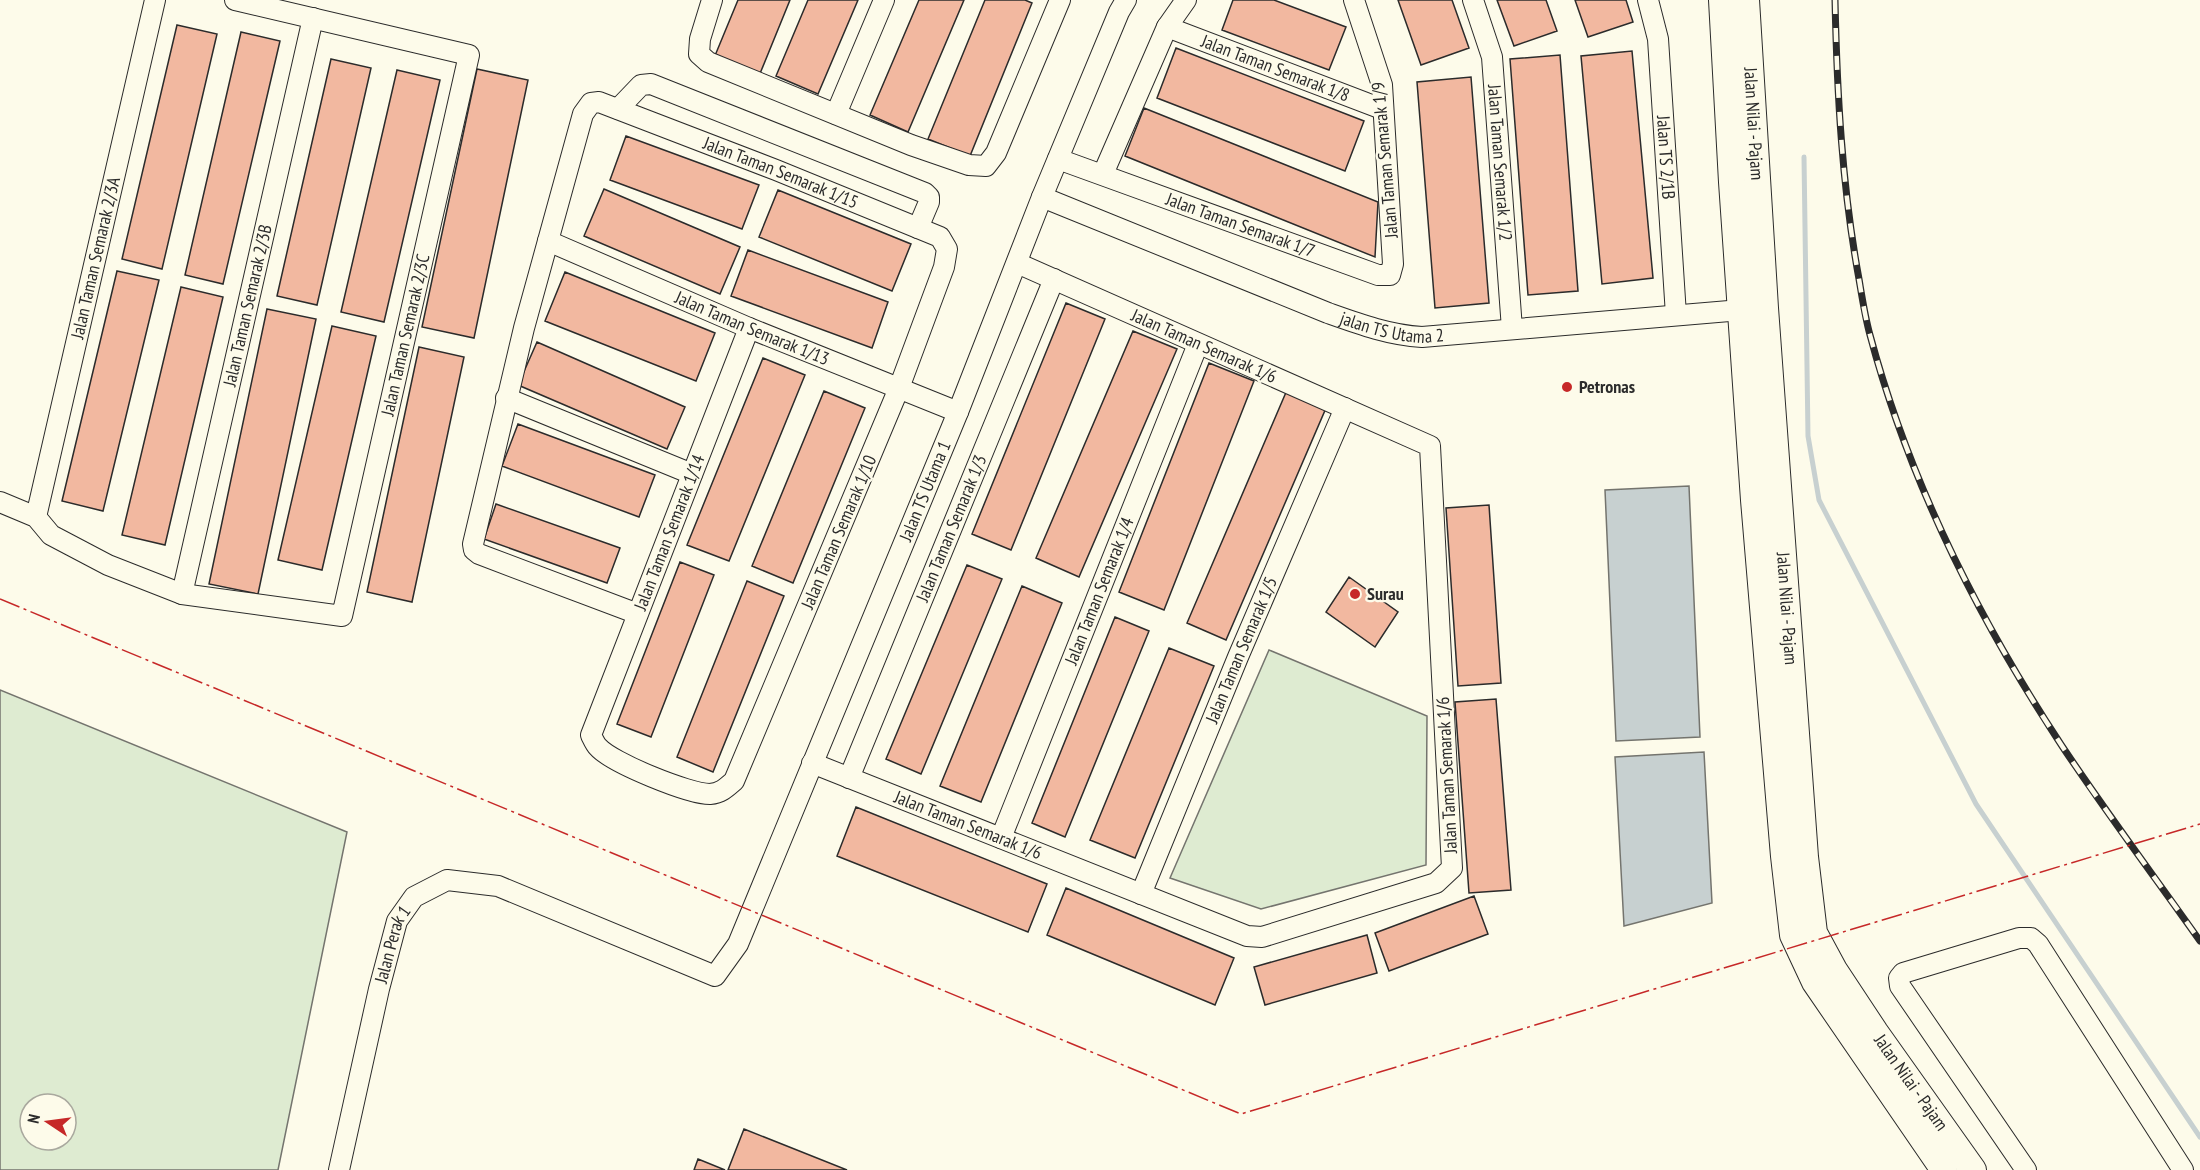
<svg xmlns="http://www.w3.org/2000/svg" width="2200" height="1170" viewBox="0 0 2200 1170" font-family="'PT Sans Narrow',sans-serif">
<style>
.green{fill:#deebd1;stroke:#74746e;stroke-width:1.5;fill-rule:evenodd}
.water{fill:#c7d0d0;stroke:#74746e;stroke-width:1.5}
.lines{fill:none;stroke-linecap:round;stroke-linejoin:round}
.stream{stroke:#c7d0d0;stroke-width:5}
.building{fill:#f2b8a0;stroke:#2b2b2b;stroke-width:1.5}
.minor-casing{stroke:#2b2b2b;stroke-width:22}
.major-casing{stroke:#2b2b2b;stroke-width:28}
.minor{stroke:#fdfbea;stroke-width:20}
.major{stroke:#fdfbea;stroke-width:26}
.rail-casing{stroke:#2b2b2b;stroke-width:7}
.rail{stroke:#fdfbea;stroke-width:4.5;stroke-dasharray:14;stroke-linecap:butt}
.power{stroke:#c62828;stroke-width:1.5;stroke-dasharray:21 4.5 3 4.5;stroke-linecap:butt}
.poi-dot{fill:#c62828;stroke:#fdfbea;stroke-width:2}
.labels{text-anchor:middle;stroke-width:4.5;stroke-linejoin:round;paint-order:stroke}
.street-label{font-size:18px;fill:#2b2b2b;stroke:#fdfbea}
.poi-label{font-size:18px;font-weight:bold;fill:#2b2b2b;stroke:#fdfbea;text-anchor:start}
</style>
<rect width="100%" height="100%" fill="#fdfbea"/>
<path class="green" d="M1269 650 1427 716 1426 865 1261 909 1170 878Z
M0 690 347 832 278 1170H0ZM30 1104H66V1140H30Z"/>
<path class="water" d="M1689 486 1700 737 1616 741 1605 490Z
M1704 752 1712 903 1624 926 1615 757Z"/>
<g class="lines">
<path class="stream" d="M1804 157 1808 436 1819 500 1976 804 2200 1137"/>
</g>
<path class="building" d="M738 0H790L759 76 714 58Z
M808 0H858L818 94 776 76Z
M919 0H964L908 132 870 115Z
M985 0H1025L1032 3 970 156 928 139Z
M1233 0H1274L1346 27 1329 70 1222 30Z
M1398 0H1452L1469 48 1421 65Z
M1497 0H1546L1557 31 1514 46Z
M1575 0H1626L1633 22 1588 37Z
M177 25 217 34 162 269 122 259Z
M241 32 280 41 223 284 185 275Z
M1176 48 1364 121 1345 171 1157 98Z
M1632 51 1653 278 1602 284 1581 56Z
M1560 55 1578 291 1528 295 1510 59Z
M331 59 371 68 317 305 277 296Z
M477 69 528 80 474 338 422 327Z
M397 70 440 80 384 322 341 312Z
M1471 77 1489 303 1435 308 1417 82Z
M1144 108 1378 202 1375 257 1125 156Z
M626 136 759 185 742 229 610 180Z
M604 189 740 247 720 294 584 236Z
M778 190 911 244 892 291 759 237Z
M748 250 888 302 872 348 731 296Z
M117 271 159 280 103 511 62 501Z
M565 272 715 333 696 381 545 321Z
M181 287 223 297 165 545 122 535Z
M1066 303 1105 319 1011 550 972 534Z
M267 309 316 319 258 594 209 584Z
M332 326 376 336 322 570 278 560Z
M1133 331 1177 349 1079 577 1036 558Z
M537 342 685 407 667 449 518 385Z
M419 347 464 357 412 602 367 592Z
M763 358 805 375 729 561 687 545Z
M1209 363 1254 381 1164 610 1119 592Z
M1287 390 1326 408 1226 640 1187 623Z
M824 391 865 408 793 583 752 566Z
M518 424 655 475 639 517 502 466Z
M496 504 620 548 607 583 484 539Z
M1489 505 1501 683 1458 686 1446 508Z
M680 562 714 575 651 737 617 724Z
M967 565 1002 579 921 774 886 759Z
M1349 577 1398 612 1375 647 1326 612Z
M747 581 784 596 713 772 677 757Z
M1022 586 1062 603 981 802 940 786Z
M1115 617 1149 631 1065 837 1032 823Z
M1169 648 1214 666 1135 858 1090 840Z
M1496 699 1511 890 1469 893 1455 702Z
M856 807 1047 884 1028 932 837 856Z
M1066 888 1234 958 1215 1005 1047 935Z
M1474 896 1488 934 1389 971 1375 933Z
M1367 935 1377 973 1265 1005 1254 967Z
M744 1129 847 1170H728Z
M698 1159 725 1170H694Z"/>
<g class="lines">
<defs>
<g id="minor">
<path d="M712 0 700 39 699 54 708 62 911 145 969 165 986 166 996 153 1060 0"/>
<path id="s1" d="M1473 0 1492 57 1512 329"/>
<path id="s2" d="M1648 0 1658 39 1676 315"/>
<path id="s3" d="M1167 27 1382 109"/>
<path d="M618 109 641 85 651 84 925 193 929 197V202L918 228"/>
<path d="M836 114 884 0"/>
<path id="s4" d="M1058 159 1378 275H1390L1393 264 1382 85 1354 0"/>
<path d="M1103 174 1167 27 1186 0"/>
<path id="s5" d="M1042 197 1328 313C1359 324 1389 335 1422 337L1753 309"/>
<path id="s6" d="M548 241 749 328 958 412"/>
<path d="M506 398 692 474"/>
<path id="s7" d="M0 502 36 517 51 535 108 565 182 594 342 616 469 55 235 0"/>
<path id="s8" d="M36 517 155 0"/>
<path id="s9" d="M182 594 313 18"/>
<path id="s10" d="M638 614 479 554 474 550 473 544 524 328 583 114 591 103 599 102 776 170 940 237 947 249 944 267 899 388 734 781C726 788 721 793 710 794 689 794 612 763 598 747 595 744 593 739 591 735 644 599 696 463 749 328"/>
<path id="s11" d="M812 763 1247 936 1262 937 1436 883 1452 868 1430 446 1017 263"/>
<path id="s12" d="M849 778 1054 279"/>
<path id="s13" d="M1001 838 1198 344"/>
<path id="s14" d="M1141 894 1238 657 1345 408"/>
<path id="s15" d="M339 1170 379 989 397 921 414 897 447 880 498 886 715 976 738 944 958 412 1042 197 1119 12 1126 0"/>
<path d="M2026 1170 1900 986 1899 978 1903 973 2019 938H2031L2038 944 2183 1170"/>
</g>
<g id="major">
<path d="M1722 0 1732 182 1754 500 1784 856 1793 935 1815 982 1944 1170"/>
<path id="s16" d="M1746 0 1765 308 1805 857 1814 933 1834 970 1875 1032 1973 1170"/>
</g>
</defs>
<use href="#minor" class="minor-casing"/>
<use href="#major" class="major-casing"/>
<use href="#minor" class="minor"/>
<use href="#major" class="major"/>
<defs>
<path id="rail" d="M1835 0C1837 93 1842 187 1859 279 1862 297 1865 317 1870 335 1909 481 1979 620 2062 746 2106 812 2154 876 2200 941"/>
</defs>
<use href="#rail" class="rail-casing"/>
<use href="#rail" class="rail"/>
<path class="power" d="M0 599 1241 1114 2200 824"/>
</g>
<g class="poi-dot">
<circle cx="1567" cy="387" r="6"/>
<circle cx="1355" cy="594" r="6"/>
</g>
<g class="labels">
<g class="street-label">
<text dy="6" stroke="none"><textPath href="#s3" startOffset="116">Jalan Taman Semarak 1/8</textPath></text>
<text dy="6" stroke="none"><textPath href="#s16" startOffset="124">Jalan Nilai - Pajam</textPath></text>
<text dy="6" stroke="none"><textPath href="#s2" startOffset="159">Jalan TS 2/1B</textPath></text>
<text transform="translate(1385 160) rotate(-95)" y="6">Jalan Taman Semarak 1/9</text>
<text dy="6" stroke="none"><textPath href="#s1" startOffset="166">Jalan Taman Semarak 1/2</textPath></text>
<text dy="6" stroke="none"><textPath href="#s10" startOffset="843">Jalan Taman Semarak 1/15</textPath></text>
<text dy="6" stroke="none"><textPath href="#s4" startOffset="194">Jalan Taman Semarak 1/7</textPath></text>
<text dy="6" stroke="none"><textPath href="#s8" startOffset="266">Jalan Taman Semarak 2/3A</textPath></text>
<text dy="6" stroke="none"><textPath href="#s9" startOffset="296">Jalan Taman Semarak 2/3B</textPath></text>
<text dy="6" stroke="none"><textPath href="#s5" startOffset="375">jalan TS Utama 2</textPath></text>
<text dy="6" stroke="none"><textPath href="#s6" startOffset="222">Jalan Taman Semarak 1/13</textPath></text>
<text dy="6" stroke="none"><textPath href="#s7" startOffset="656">Jalan Taman Semarak 2/3C</textPath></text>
<text transform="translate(1204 346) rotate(24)" y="6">Jalan Taman Semarak 1/6</text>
<text dy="6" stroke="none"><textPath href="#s15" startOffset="1138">Jalan TS Utama 1</textPath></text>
<text dy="6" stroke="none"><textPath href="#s12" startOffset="270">Jalan Taman Semarak 1/3</textPath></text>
<text dy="6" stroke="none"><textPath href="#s10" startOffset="1984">Jalan Taman Semarak 1/14</textPath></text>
<text transform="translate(839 532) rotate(-67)" y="6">Jalan Taman Semarak 1/10</text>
<text dy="6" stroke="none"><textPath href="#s13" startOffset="266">Jalan Taman Semarak 1/4</textPath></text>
<text dy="6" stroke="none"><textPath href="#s16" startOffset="610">Jalan Nilai - Pajam</textPath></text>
<text dy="6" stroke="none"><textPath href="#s14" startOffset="264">Jalan Taman Semarak 1/5</textPath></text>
<text transform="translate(1447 775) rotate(-93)" y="6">Jalan Taman Semarak 1/6</text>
<text dy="6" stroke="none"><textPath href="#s11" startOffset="168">Jalan Taman Semarak 1/6</textPath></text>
<text dy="6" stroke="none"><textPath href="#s15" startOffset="232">Jalan Perak 1</textPath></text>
<text dy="6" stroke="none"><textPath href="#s16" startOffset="1114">Jalan Nilai - Pajam</textPath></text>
</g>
<g class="poi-label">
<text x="1579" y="393">Petronas</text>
<text x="1367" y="600">Surau</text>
</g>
</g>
<g transform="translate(48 1122) rotate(283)"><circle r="28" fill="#fdfbea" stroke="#a9a89e" stroke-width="1.5"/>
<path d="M0-4.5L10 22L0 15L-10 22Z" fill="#c62828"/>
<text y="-9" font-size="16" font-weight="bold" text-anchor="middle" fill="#2b2b2b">N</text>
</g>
</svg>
